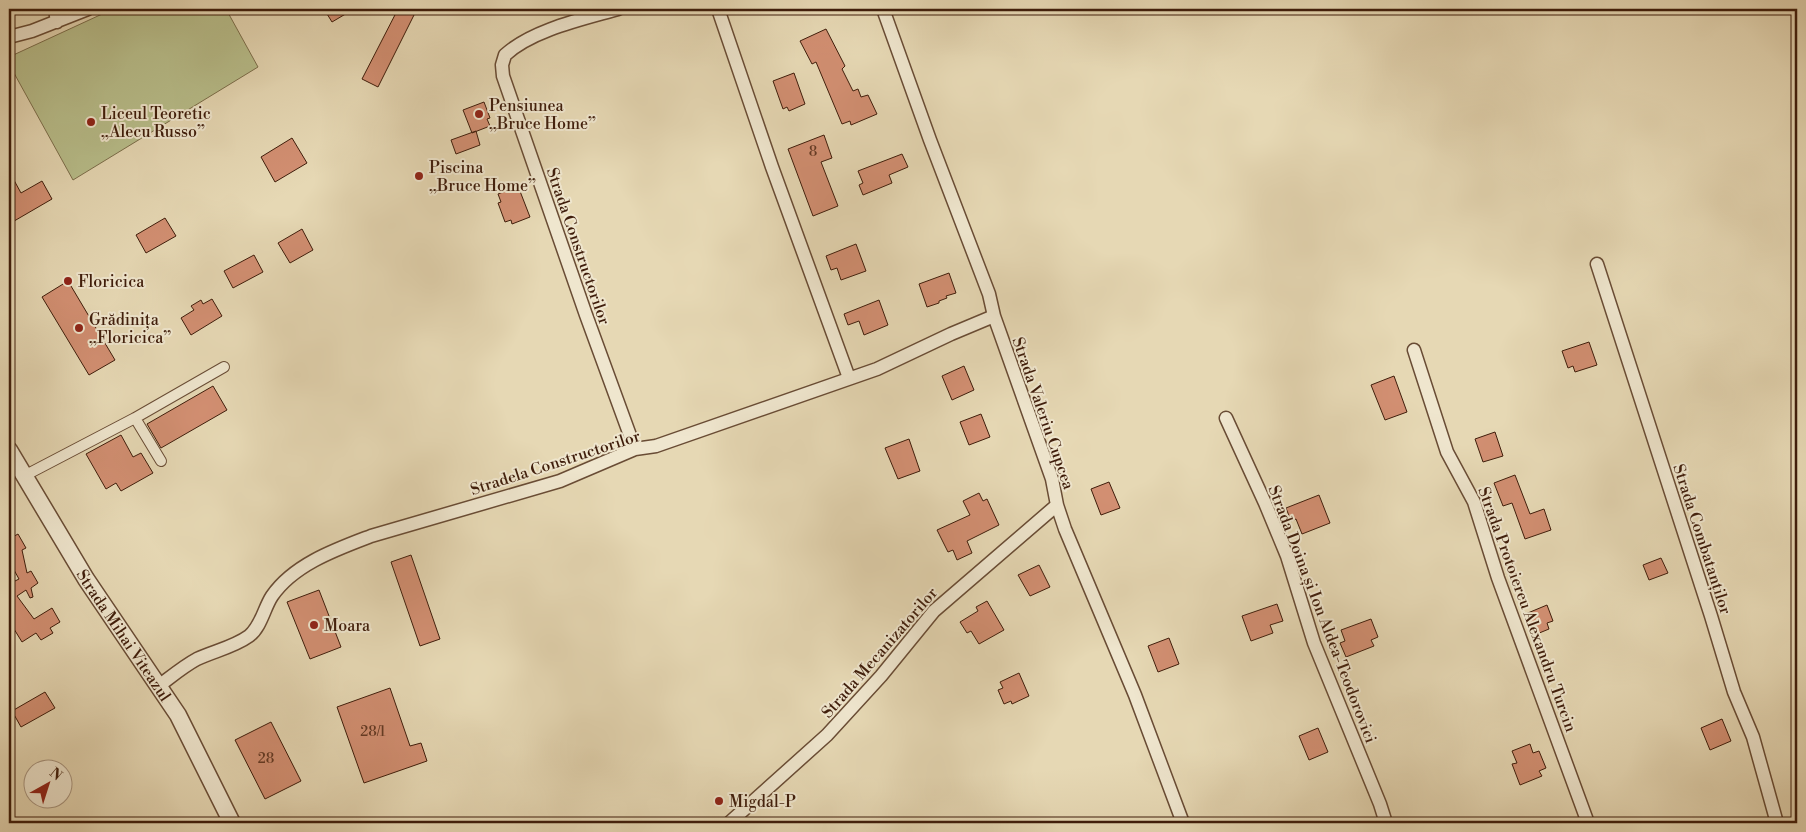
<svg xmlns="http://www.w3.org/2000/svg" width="1806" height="832" viewBox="0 0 1806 832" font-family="'Libre Bodoni',serif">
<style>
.green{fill:#b8be8b;stroke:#7c6e4b}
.building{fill:#d28f72;stroke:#3f1d0b}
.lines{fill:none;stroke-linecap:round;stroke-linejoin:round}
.pedestrian-casing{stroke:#694c35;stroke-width:12}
.minor-casing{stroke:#694c35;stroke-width:15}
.tertiary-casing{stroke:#694c35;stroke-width:19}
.pedestrian{stroke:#efe6ce;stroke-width:10}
.minor{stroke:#efe6ce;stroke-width:12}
.tertiary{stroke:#efe6ce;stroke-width:16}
.poi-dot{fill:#8f2418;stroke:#efe6ce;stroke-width:2}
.labels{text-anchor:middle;stroke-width:4;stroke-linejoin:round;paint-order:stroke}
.number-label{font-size:14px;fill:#643a25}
.poi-label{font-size:16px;fill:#3f1d0b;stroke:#efe6ce;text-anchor:start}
.street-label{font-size:16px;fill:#3f1d0b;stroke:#efe6ce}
</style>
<rect width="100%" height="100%" fill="#e6d8b4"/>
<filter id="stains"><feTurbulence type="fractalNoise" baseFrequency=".004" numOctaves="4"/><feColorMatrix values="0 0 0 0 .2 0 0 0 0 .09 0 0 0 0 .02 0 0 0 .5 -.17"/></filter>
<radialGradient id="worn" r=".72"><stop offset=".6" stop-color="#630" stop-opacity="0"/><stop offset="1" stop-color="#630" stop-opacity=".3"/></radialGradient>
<path class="green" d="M113 9H226L258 67 73 180 9 64V57Z"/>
<path class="building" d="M324 9H354L332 22Z
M398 9H417L378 87 362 79Z
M826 29 845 66 842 69 853 91 858 89 861 97 868 95 877 114 851 125 850 121 842 124 816 62 812 64 800 41Z
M794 73 805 104 789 111 787 107 783 109 773 81Z
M484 102 490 118 487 119 490 126 472 133 463 110Z
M476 131 480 145 456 154 451 140Z
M824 135 832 158 821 162 838 206 813 216 788 149Z
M292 138 307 163 275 182 261 157Z
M902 154 908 167 889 175 892 183 863 195 859 185 863 183 858 171Z
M9 171 21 193 42 181 52 199 9 224Z
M518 186 530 217 512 224 511 220 505 222 498 203 501 202 498 194Z
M165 218 176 236 146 253 136 235Z
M302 229 313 250 290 263 278 243Z
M856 244 866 271 841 280 837 268 831 270 826 256Z
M254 255 263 272 233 288 224 271Z
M949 273 956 293 946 296 947 298 939 301V303L927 307 919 284Z
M68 281 115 360 89 375 42 297Z
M212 299 222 316 191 335 181 318 194 310 191 306 201 300 203 304Z
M879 300 888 325 864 335 859 321 848 325 844 314Z
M1589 342 1597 365 1575 372 1573 366 1568 368 1562 351Z
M964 366 974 390 952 400 942 376Z
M1394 376 1407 412 1385 420 1371 385Z
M213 386 227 410 161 448 147 424Z
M981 414 990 437 969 445 960 422Z
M1495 432 1503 456 1483 462 1475 439Z
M121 435 133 457 141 453 153 473 121 491 116 483 106 489 86 454Z
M909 439 920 471 898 479 885 448Z
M1515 475 1530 514 1544 509 1551 530 1525 539 1512 503 1503 506 1494 483Z
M1109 482 1120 508 1101 515 1091 489Z
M979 493 983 501 987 499 999 525 967 541 972 553 957 560 953 550 948 552 937 530 970 515 963 501Z
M1319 495 1330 523 1302 534 1296 519 1291 521 1286 508Z
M18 534 26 548 22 550 27 573 31 571 38 583 31 588 33 597 30 598 26 590 17 596 34 619 52 608 60 622 50 628 53 633 41 640 36 633 22 642 14 629 9 633V584L19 579 9 561V539Z
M411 555 440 639 420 646 391 562Z
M1661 558 1668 573 1649 580 1643 565Z
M1039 565 1050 587 1030 596 1018 575Z
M319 590 341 647 310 659 287 602Z
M987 601 1004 630 979 644 971 631 967 633 960 622 978 611 976 607Z
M1277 604 1283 621 1270 625 1273 633 1251 641 1242 616Z
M1547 605 1553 621 1547 623 1549 629 1532 636 1523 615Z
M1371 619 1378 637 1371 640 1374 646 1346 657 1340 643 1345 641 1341 630Z
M1169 638 1179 664 1158 672 1148 646Z
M1019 673 1029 696 1012 704 1011 701 1004 704 998 690 1003 688 1000 682Z
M390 688 410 746 421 743 427 761 364 783 337 707Z
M45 692 55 708 21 727 12 711Z
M1722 719 1731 741 1710 750 1701 728Z
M271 722 301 781 265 799 235 740Z
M1318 728 1328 752 1309 760 1299 736Z
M1530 744 1533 753 1539 751 1546 768 1539 771 1542 776 1520 785 1512 764 1517 763 1512 751Z"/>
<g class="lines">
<defs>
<path id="pedestrian" d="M135 418 161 461
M24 476 135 418 224 367"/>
<path id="minor" d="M55 9 57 22
M618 9C583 19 532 30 505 55L502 65 503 76 586 315 635 449
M718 9 772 167 849 378
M883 9 930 140 989 294 994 316 1052 479 1057 505 1065 529 1135 695 1183 823
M9 37 32 31 88 9
M1597 264 1711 616 1734 692 1753 737 1777 823
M1414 350 1447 452 1474 502 1498 578 1588 823
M1226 418 1265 503 1287 556 1314 643 1380 804 1386 823
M160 685C172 676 184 666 197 659 214 651 234 647 249 636 261 627 264 608 272 596 294 564 337 549 371 536L560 481 635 449 656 446 877 369 951 334 994 316
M729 823 827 735 881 676 934 611 1057 505"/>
<g id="tertiary">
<path id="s1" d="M9 450 86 579 178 715 232 823"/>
</g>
</defs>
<use href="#pedestrian" class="pedestrian-casing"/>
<use href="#minor" class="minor-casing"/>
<use href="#tertiary" class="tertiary-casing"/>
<use href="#pedestrian" class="pedestrian"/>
<use href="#minor" class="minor"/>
<use href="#tertiary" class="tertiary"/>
</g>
<g class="poi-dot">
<circle cx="479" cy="114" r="5"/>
<circle cx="91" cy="122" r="5"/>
<circle cx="419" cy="176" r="5"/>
<circle cx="68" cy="281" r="5"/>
<circle cx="79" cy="328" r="5"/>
<circle cx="314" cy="625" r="5"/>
<circle cx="719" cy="801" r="5"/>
</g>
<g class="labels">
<g class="number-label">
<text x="813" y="156">8</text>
<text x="373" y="736">28/1</text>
<text x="266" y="763">28</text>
</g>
<g class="poi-label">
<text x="489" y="111">Pensiunea<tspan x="489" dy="18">„Bruce Home”</tspan></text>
<text x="101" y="119">Liceul Teoretic<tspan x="101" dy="18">„Alecu Russo”</tspan></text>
<text x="429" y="173">Piscina<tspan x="429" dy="18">„Bruce Home”</tspan></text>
<text x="78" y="287">Floricica</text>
<text x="89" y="325">Grădinița<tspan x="89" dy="18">„Floricica”</tspan></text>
<text x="324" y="631">Moara</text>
<text x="729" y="807">Migdal-P</text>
</g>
<g class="street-label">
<text transform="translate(579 246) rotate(71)" y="6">Strada Constructorilor</text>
<text transform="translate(1044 413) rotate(71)" y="6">Strada Valeriu Cupcea</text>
<text transform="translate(555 462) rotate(-18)" y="6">Stradela Constructorilor</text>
<text transform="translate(1703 539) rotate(72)" y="6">Strada Combatanților</text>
<text transform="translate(1528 609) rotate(70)" y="6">Strada Protoiereu Alexandru Turcin</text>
<text transform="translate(1323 614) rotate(69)" y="6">Strada Doina și Ion Aldea-Teodorovici</text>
<text dy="6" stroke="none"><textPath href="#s1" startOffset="218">Strada Mihai Viteazul</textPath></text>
<text transform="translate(879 652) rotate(-49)" y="6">Strada Mecanizatorilor</text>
</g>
</g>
<rect width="1806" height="832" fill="none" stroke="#e6d8b4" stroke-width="30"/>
<rect x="10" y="10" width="1786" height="812" fill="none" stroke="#3f1d0b" stroke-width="2.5"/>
<rect x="15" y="15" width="1776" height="802" fill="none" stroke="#3f1d0b"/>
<g transform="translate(48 784) rotate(39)"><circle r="24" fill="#efe6ce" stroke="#a99680"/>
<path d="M0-4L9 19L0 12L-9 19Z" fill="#8f2418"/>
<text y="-8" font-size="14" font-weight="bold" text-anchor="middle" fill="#3f1d0b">N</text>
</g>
<rect width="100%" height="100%" filter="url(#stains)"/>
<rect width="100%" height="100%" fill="url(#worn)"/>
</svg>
